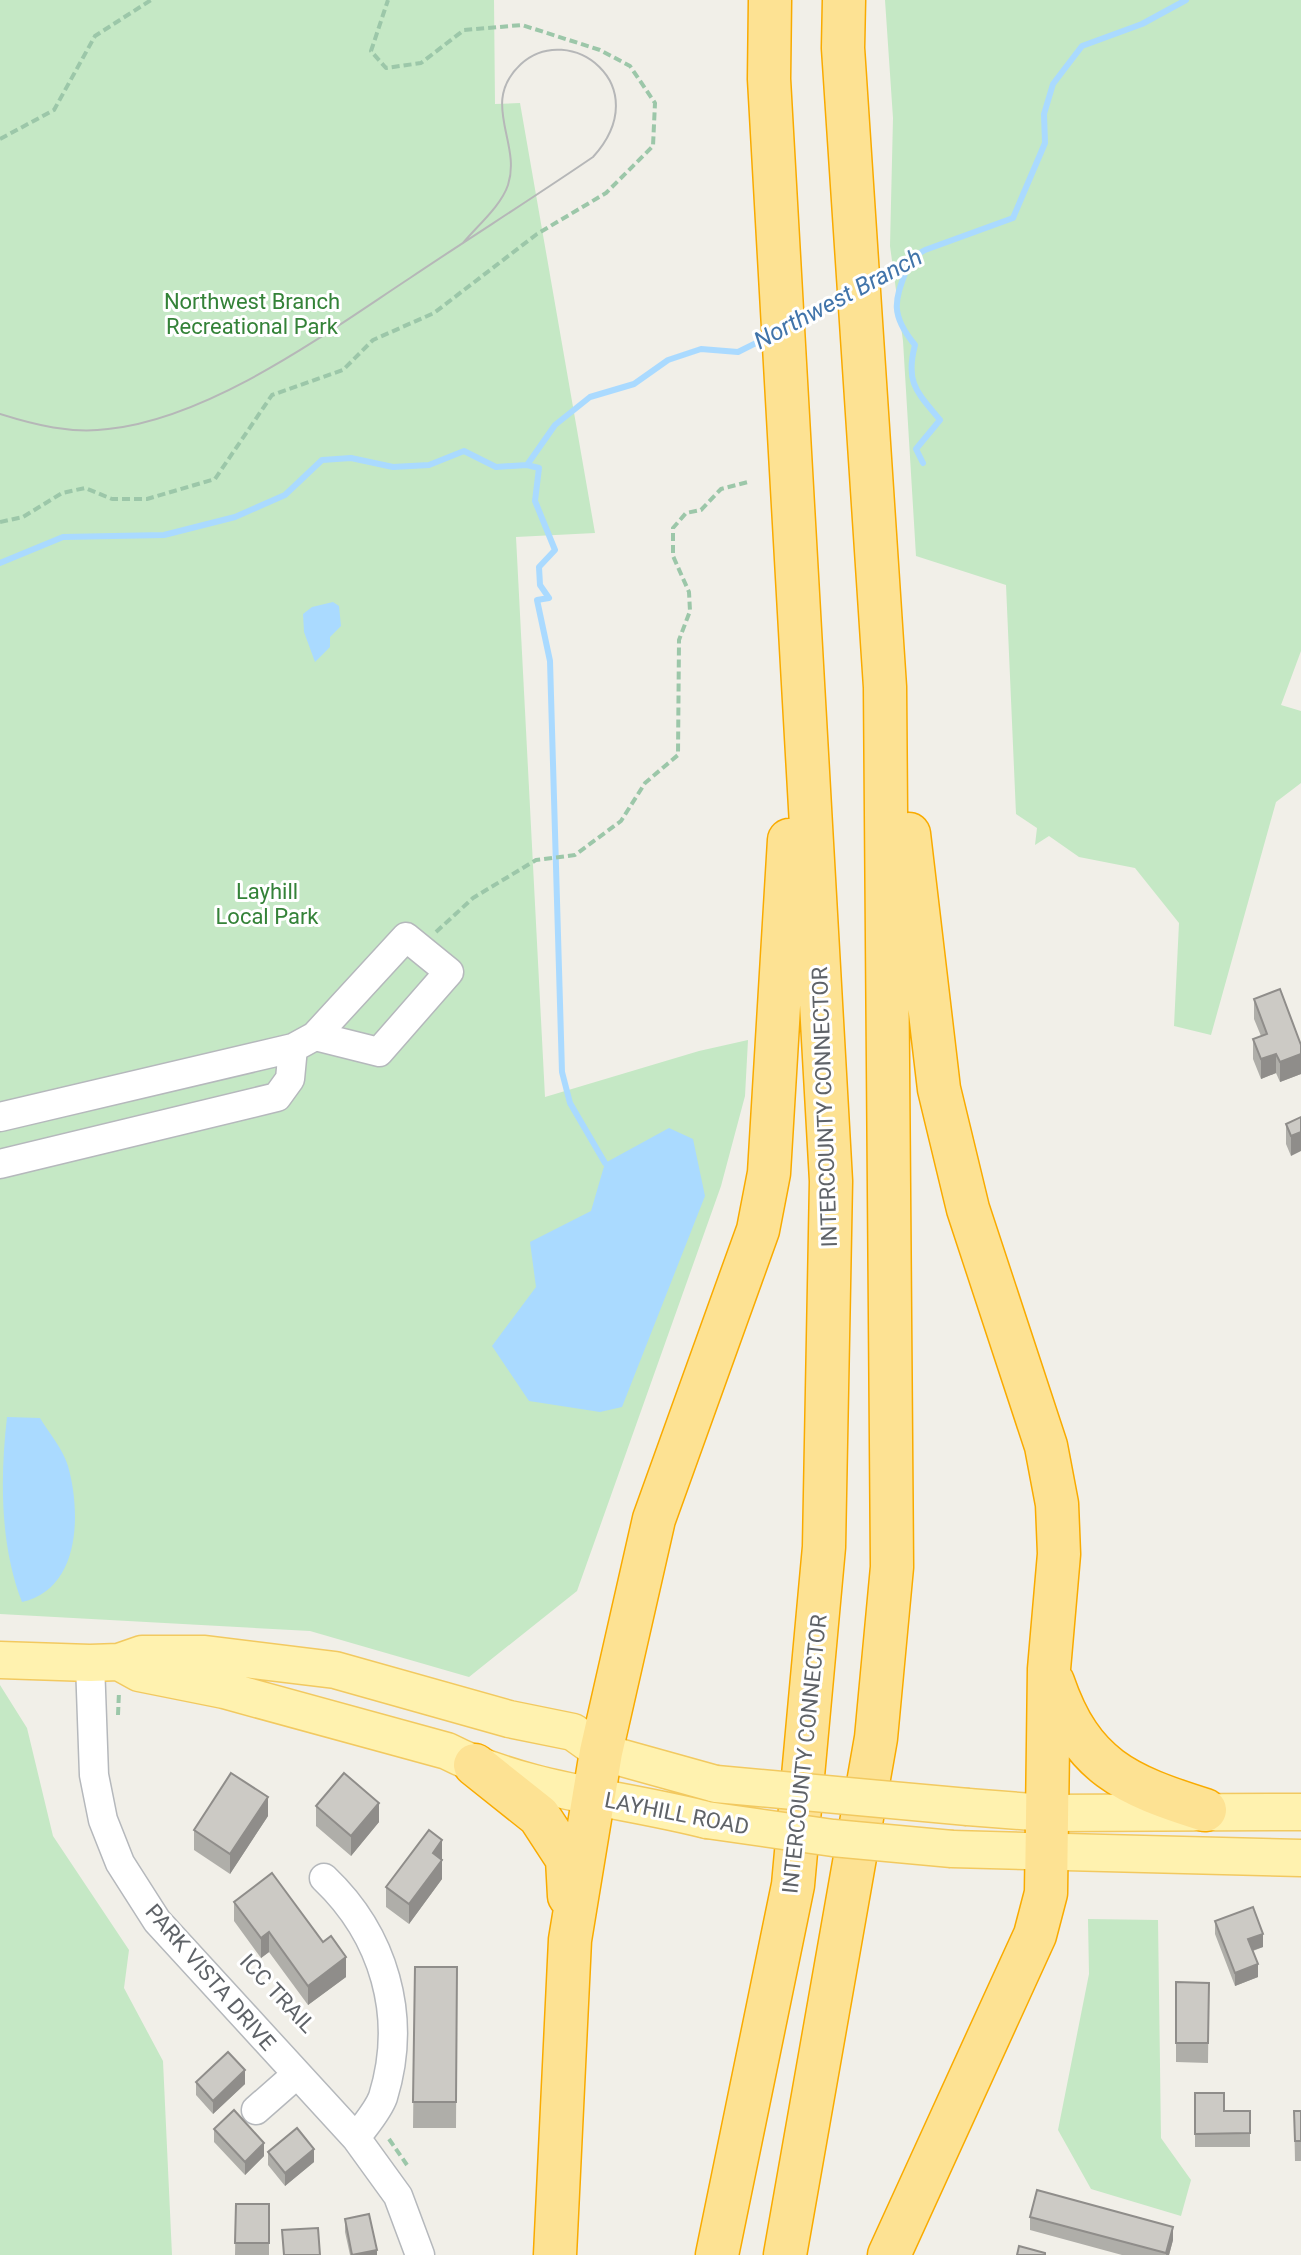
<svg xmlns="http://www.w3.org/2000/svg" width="1301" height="2255" viewBox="0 0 1301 2255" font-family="Roboto,sans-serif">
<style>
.green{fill:#c5e8c5}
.water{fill:#aadaff}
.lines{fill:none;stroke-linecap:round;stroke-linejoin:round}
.stream{stroke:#aadaff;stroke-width:6}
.minor-casing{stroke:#b5b8bc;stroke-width:31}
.major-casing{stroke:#f2c960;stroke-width:39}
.highway-casing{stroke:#f9ab00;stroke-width:45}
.path{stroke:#9cc7a9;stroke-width:4;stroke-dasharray:8 4;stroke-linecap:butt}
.minor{stroke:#fff;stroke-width:28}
.major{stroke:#fff2af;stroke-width:36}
.highway{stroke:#fde293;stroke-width:42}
.tram{stroke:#b6b7b8;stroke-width:2}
.major-bridge-casing{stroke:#f2c960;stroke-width:39;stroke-linecap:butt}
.major-bridge{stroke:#fff2af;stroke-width:36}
.wall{fill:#afaea9}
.shaded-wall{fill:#8f8d8a}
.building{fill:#cccac5;stroke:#8f8d8a;stroke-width:2}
.labels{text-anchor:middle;stroke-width:6;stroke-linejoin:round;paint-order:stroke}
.park-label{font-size:22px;fill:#348238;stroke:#fff}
.street-label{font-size:22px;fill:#5f6368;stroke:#fff}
.water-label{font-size:24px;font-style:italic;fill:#4174aa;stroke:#fff}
</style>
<rect width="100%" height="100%" fill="#f1efe8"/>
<path class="green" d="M0 0H494L495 104 520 103 595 533 516 537 545 1097 699 1051 748 1040 745 1096 721 1186 577 1591 469 1677 310 1631 0 1614Z
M885 0H1301V651L1281 705 1301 711V783L1276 802 1211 1035 1174 1026 1179 923 1135 868 1079 857 1049 836 1035 845 1037 828 1016 814 1006 585 916 556 903 341 890 246 893 118Z
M0 1685 27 1728 53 1836 129 1950 124 1988 163 2061 172 2255H0Z
M1088 1919 1158 1920 1161 2138 1191 2180 1181 2216 1091 2189 1058 2130 1089 1974Z"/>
<path class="water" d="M333 602 339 606 341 626 330 637V647L315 662 304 632 303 614 312 607Z
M669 1128 693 1139 705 1196 622 1407 600 1412 529 1401 492 1346 536 1287 530 1242 591 1211 605 1163Z
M7 1417 40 1418C49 1433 63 1449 68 1466 81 1512 81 1589 22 1602 0 1546 0 1478 7 1417Z"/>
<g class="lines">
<path class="stream" d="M911 257C897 297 886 310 915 345 905 383 917 392 940 420L916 449 923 463
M872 280 925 250 1013 218 1045 143 1044 114 1053 84 1082 46 1142 24 1186 0
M797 324 843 299
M527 465 539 468 535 501 555 550 539 567 540 585 549 598 537 600 550 661 562 1072 570 1103 605 1163
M0 563 63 537 164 535 235 517 285 495 322 460 351 458 393 467 429 465 464 451 496 467 527 465 555 425 590 397 634 384 668 360 701 349 738 352 768 337"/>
<defs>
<path id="minor" d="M0 1117 293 1048 315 1036 406 937 449 972 379 1052 315 1036
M0 1164 277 1097 290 1079 293 1048
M90 1663 94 1775 103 1820 120 1863 157 1921 356 2138 398 2196 420 2255
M324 1878C384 1935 408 2016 383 2097 378 2111 365 2125 356 2138
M256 2110 297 2074"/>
<path id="major" d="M0 1660 90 1663 119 1662 142 1654H205L335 1670 509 1719 573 1732 601 1752 716 1784
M119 1662 139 1673 224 1690 447 1751C527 1792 621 1798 707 1820
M968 1807 1046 1813 1301 1812
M952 1849 1301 1858"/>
<path id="highway" d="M1053 1682C1082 1767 1126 1785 1205 1810
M475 1765 539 1816 567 1859 569 1896
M555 2255 570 1940 601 1752 654 1519 758 1230 769 1173 789 840
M717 2255 793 1885 824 1547 831 1181 769 79 770 0
M785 2255 876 1738 892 1567 885 687 843 48 844 0
M889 2255 1035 1935 1046 1893 1049 1669 1059 1554 1057 1504 1046 1446 968 1209 939 1089 909 834"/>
</defs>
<use href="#minor" class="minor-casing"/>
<use href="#major" class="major-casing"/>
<use href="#highway" class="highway-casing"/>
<path class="path" d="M0 139 54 110 95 36 151 0
M0 522 23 517 62 493 85 488 112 499H147L215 479 272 395 343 370 373 340 434 313 537 234 606 193 653 146 655 103 630 66 600 50 522 25 464 30 421 63 386 68 371 51 388 0
M436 932 473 898 536 860 575 855 621 821 645 783 678 755 679 640 690 611 689 592 673 556V528L686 513 701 510 721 489 748 482
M118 1715 119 1692
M389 2139 407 2165"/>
<use href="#minor" class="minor"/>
<use href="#major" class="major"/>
<use href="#highway" class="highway"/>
<path class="tram" d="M0 414C35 425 71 434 108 429 211 418 325 334 410 278 471 237 533 198 593 157 658 85 569 20 521 64 479 103 522 142 508 185 501 206 477 226 463 243"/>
<defs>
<path id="major-bridge" d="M716 1784 968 1807
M707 1820 833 1838 952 1849"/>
</defs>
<use href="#major-bridge" class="major-bridge-casing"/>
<use href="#major-bridge" class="major-bridge"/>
</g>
<path class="wall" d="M1254 999 1301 1054V1074L1280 1082 1276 1073 1261 1079 1253 1059V1039L1261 1036 1254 1019Z
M1301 1117 1291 1156 1286 1144V1124Z
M316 1806 379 1822 351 1856 316 1826Z
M268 1816 230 1874 194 1850V1830Z
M442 1840V1879L409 1924 386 1907V1887Z
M234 1902 346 1977 308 2005 269 1952 261 1958 234 1921Z
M1215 1921 1263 1947 1253 1951 1258 1977 1235 1986 1215 1934Z
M415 1967H457L456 2128H413Z
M1176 1982 1209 1983 1208 2063 1176 2062Z
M196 2082 245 2084 213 2114 196 2095Z
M1195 2093 1224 2111H1250V2147H1195Z
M1294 2111H1301V2161H1295Z
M214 2129 264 2156 245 2175 214 2142Z
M268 2152 314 2162 285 2186 268 2165Z
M236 2204H269V2255H235Z
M1030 2217 1173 2240 1169 2255H1122L1030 2230Z
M345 2219 377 2255H350L345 2232Z"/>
<path class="shaded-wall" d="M1276 1054V1073L1261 1079V1059Z
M1301 1054V1074L1280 1082V1062Z
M1301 1132V1151L1291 1156V1136Z
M268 1797V1816L230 1874V1854Z
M379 1803V1822L351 1856V1836Z
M442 1840V1879L409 1924V1904L433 1853Z
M269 1932V1952L261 1958V1938Z
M1263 1934V1947L1248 1952V1939Z
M346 1957V1977L308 2005V1986Z
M1258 1964V1977L1235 1986V1973Z
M245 2070V2084L213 2114V2101Z
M264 2143V2156L245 2175V2162Z
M314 2149V2162L285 2186V2173Z
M1173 2227V2240L1169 2255H1166Z
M377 2250V2255H355Z"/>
<path class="building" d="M1280 989 1301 1045V1054L1280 1062 1276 1054 1261 1059 1253 1039 1267 1034 1254 999Z
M1301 1117V1132L1291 1136 1286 1124Z
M231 1773 268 1797 230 1854 194 1830Z
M344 1773 379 1803 351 1836 316 1806Z
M429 1830 442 1840 433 1853 442 1860 409 1904 386 1887Z
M272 1873 323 1942 331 1936 346 1957 308 1986 269 1932 261 1938 234 1902Z
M1253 1907 1263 1934 1248 1939 1258 1964 1235 1973 1215 1921Z
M415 1967H457L456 2102H413Z
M1176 1982 1209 1983 1208 2043H1176Z
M228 2052 245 2070 213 2101 196 2082Z
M1195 2093H1224V2111H1250V2133L1195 2134Z
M234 2110 264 2143 245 2162 214 2129Z
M1294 2111H1301V2141H1295Z
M297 2128 314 2149 285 2173 268 2152Z
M1037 2190 1173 2227 1166 2253 1030 2217Z
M236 2204H269V2243H235Z
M369 2214 377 2250 352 2255 345 2219Z
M318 2228 320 2255H284L282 2230Z
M1019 2246 1045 2253V2255H1017Z"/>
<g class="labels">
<g class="park-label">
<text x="252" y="309">Northwest Branch<tspan x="252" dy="25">Recreational Park</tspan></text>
<text x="267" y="899">Layhill<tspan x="267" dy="25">Local Park</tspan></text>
</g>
<g class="street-label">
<text transform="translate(824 1107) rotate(-92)" y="8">INTERCOUNTY CONNECTOR</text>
<text transform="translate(804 1754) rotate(-84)" y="8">INTERCOUNTY CONNECTOR</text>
<text transform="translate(677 1813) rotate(11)" y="8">LAYHILL ROAD</text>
<text transform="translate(211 1977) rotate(49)" y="8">PARK VISTA DRIVE</text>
<text transform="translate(278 1993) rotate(47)" y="8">ICC TRAIL</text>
</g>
<g class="water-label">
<text transform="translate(838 299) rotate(-28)" y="8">Northwest Branch</text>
</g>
</g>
</svg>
